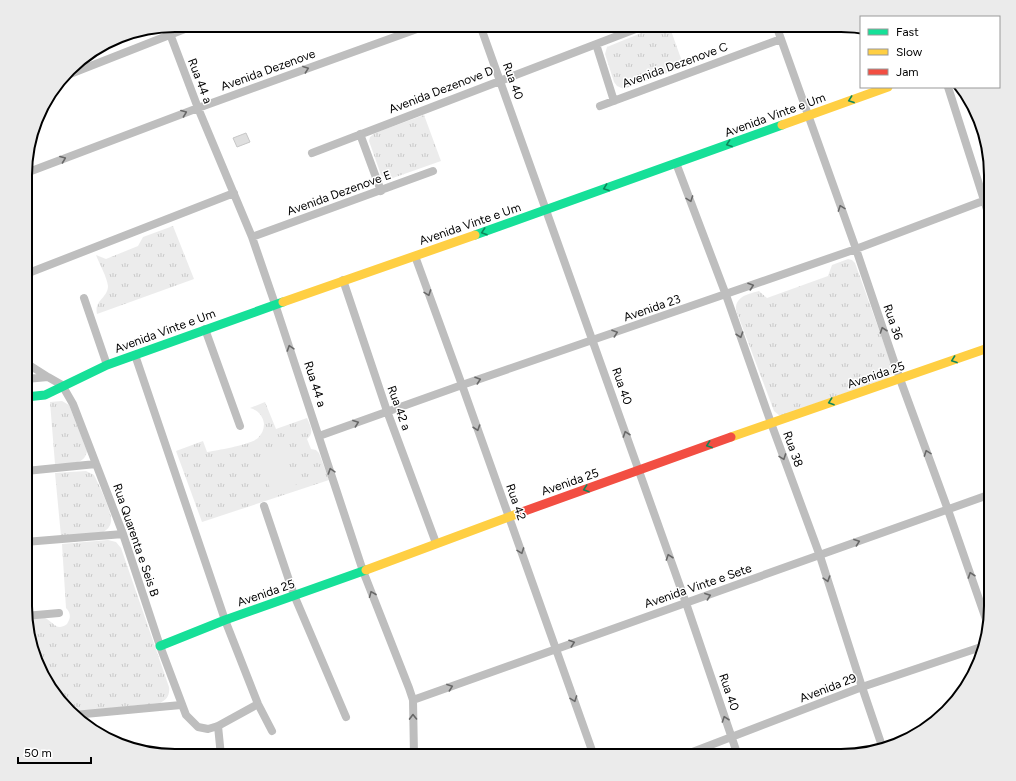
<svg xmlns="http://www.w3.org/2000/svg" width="1016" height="781" viewBox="0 0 1016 781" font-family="Figtree,sans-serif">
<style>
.grass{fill:url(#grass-tufts)}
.pitch{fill:#ececec}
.building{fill:#dfdfdf;stroke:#c7c7c7}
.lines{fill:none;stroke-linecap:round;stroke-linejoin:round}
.street{stroke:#bebebe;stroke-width:8}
.fast{stroke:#16e098;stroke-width:9}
.slow{stroke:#ffcf43;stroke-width:9}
.jam{stroke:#f24e42;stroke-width:9}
.oneway{stroke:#686868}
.oneway2{stroke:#0d865b}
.labels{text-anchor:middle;stroke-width:3;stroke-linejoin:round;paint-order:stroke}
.street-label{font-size:12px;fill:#000;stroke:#fff}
.rim{fill:none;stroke:#000;stroke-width:2}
</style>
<defs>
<pattern id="grass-tufts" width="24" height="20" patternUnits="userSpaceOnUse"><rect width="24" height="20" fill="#ececec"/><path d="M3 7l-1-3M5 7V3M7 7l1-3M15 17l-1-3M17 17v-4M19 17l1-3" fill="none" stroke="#c9c9c9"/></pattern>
</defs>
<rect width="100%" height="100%" fill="#fff"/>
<path class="grass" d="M661 25H669L684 67 624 89 617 86 614 82 605 54 607 47Z
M424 115 441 161 390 179 385 178 381 175 369 141 370 137 375 133Z
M173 226 194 279 97 314C94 300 108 298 108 286 107 277 99 263 96 255L106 259 138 246 143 237Z
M848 259 852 260 855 263 893 369 892 374 888 378 780 416 774 411 736 310C735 296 749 294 759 291L767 298 828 276 832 265Z
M62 401 69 405 87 451C85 466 67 463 55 464L50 402Z
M265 402 276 429 307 418C310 425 315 433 307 439L311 449 316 450 319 453 329 480 202 522 176 451 203 441 207 452C218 450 250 445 258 438 262 434 264 429 264 424 263 415 257 410 250 408Z
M86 471 94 475 96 479C100 487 113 515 111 522 110 527 107 530 103 532L61 536 55 473Z
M108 540 116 542 121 548 169 687C170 695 167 700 160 703L71 712 41 672 26 619 45 618C54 622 56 632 67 624 71 618 71 613 66 608L62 544Z"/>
<path class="pitch" d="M284 451 297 488 273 497 260 460Z"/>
<path class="building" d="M246 133 250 142 237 147 233 138Z"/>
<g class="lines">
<path class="street" d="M480 25 686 603 738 756
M776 25 856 249 900 379 948 510 988 625
M167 26 198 108 252 237 275 304 363 571 409 688 413 700 414 756
M596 44 614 101
M65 76 195 25
M948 87 991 222
M600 106 781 39
M360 134 381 191
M312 153 646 25
M676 163 726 295 771 423 820 556 862 687 882 746
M26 173 198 108 428 25
M252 237 433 171
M415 256 462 385 594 756
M26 274 234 193
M343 280 387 411 436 543
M84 298 107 365
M205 329 240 426
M135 355 225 620 258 704 272 731
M26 363 48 377
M26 379 48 377 62 385 73 404 123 534 160 646 186 715 198 727 208 729 218 726 258 704
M319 436 462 385 856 249 991 198
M26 471 96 464
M264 506 294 595 346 717
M25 542 123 534
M25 616 59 613
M413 700 991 494
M74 715 181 705
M218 726 221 756
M682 756 862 687 984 646"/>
<path class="fast" d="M475 235 782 125
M26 397 45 395 107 365 283 302
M160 646 225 620 366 570"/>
<path class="slow" d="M782 125 888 87
M283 302 475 235
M731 437 991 347
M366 570 522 512"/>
<path class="jam" d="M522 512 731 437"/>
</g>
<defs><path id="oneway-chevron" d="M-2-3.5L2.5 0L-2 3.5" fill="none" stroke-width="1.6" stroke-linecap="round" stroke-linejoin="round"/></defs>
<g class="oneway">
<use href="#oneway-chevron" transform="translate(306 69) rotate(-20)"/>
<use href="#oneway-chevron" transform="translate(184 113) rotate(-21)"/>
<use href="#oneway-chevron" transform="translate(63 159) rotate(-21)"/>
<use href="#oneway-chevron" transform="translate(690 199) rotate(70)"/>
<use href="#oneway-chevron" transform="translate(841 208) rotate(-110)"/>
<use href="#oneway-chevron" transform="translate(751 286) rotate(-19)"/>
<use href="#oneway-chevron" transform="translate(428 293) rotate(70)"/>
<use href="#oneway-chevron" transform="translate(883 330) rotate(-109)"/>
<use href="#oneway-chevron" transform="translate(615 333) rotate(-19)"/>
<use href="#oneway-chevron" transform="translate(740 335) rotate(71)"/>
<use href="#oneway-chevron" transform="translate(290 348) rotate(-108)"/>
<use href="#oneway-chevron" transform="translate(478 380) rotate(-19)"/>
<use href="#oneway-chevron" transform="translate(356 423) rotate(-20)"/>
<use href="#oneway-chevron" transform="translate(477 428) rotate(71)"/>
<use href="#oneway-chevron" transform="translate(626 434) rotate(-109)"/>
<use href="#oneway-chevron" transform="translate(927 453) rotate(-110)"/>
<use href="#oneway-chevron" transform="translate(783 457) rotate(70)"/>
<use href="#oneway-chevron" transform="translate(331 471) rotate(-108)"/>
<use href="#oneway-chevron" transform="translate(857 542) rotate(-20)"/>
<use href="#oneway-chevron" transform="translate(521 551) rotate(70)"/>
<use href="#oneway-chevron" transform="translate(669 557) rotate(-109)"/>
<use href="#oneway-chevron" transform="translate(971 575) rotate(-109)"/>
<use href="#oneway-chevron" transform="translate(827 579) rotate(72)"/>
<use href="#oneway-chevron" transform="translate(372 594) rotate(-112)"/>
<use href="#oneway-chevron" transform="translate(708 596) rotate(-20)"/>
<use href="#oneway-chevron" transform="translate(572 643) rotate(-19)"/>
<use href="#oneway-chevron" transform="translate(450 687) rotate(-20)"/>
<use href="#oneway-chevron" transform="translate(574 699) rotate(70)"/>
<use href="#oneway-chevron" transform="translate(413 717) rotate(-91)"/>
<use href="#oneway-chevron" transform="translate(725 719) rotate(-109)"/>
</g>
<g class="oneway2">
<use href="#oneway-chevron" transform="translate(851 100) rotate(160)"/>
<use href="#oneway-chevron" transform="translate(729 144) rotate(160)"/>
<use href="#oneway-chevron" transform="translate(606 188) rotate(160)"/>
<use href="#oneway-chevron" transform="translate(484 232) rotate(161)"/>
<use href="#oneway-chevron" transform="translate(954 360) rotate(160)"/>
<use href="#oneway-chevron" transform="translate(831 402) rotate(161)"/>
<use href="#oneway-chevron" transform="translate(709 445) rotate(160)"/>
<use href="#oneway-chevron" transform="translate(586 489) rotate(161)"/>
</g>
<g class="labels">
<g class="street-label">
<text transform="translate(675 65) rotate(-20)" y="4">Avenida Dezenove C</text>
<text transform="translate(268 70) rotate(-20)" y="4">Avenida Dezenove</text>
<text transform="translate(200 81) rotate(69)" y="4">Rua 44 a</text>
<text transform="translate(513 81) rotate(70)" y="4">Rua 40</text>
<text transform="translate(441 90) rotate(-21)" y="4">Avenida Dezenove D</text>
<text transform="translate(775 115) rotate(-20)" y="4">Avenida Vinte e Um</text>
<text transform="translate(339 193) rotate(-20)" y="4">Avenida Dezenove E</text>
<text transform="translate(470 224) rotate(-19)" y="4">Avenida Vinte e Um</text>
<text transform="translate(652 308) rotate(-19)" y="4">Avenida 23</text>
<text transform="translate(893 322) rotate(71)" y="4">Rua 36</text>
<text transform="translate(165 331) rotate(-20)" y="4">Avenida Vinte e Um</text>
<text transform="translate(876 375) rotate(-19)" y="4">Avenida 25</text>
<text transform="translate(315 384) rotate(72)" y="4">Rua 44 a</text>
<text transform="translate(622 386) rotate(71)" y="4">Rua 40</text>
<text transform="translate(399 408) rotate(70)" y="4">Rua 42 a</text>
<text transform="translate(793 449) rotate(70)" y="4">Rua 38</text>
<text transform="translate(570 482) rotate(-19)" y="4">Avenida 25</text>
<text transform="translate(516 502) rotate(71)" y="4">Rua 42</text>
<text transform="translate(136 540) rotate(71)" y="4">Rua Quarenta e Seis B</text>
<text transform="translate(698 586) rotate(-19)" y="4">Avenida Vinte e Sete</text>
<text transform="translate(266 593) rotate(-19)" y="4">Avenida 25</text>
<text transform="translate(828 688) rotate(-21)" y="4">Avenida 29</text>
<text transform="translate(729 692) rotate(71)" y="4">Rua 40</text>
</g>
</g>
<path d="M0 0H1016V781H0ZM175 32H841A143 143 0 0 1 984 175V606A143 143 0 0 1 841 749H175A143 143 0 0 1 32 606V175A143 143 0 0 1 175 32Z" fill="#ebebeb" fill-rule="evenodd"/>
<path class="rim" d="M175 32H841A143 143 0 0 1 984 175V606A143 143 0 0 1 841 749H175A143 143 0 0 1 32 606V175A143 143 0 0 1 175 32Z"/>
<rect x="860" y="16" width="140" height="72" fill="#ffffff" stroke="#999999"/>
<rect x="868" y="29" width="20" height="6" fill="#16e098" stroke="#999999"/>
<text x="896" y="36" font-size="12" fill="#000000">Fast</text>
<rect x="868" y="49" width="20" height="6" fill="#ffcf43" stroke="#999999"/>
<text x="896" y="56" font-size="12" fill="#000000">Slow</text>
<rect x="868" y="69" width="20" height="6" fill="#f24e42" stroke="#999999"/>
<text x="896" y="76" font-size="12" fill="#000000">Jam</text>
<path d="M18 757v6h73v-6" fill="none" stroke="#000000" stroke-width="2"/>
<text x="24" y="757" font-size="12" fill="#000000" stroke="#ffffff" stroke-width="3" paint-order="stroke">50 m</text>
</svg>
